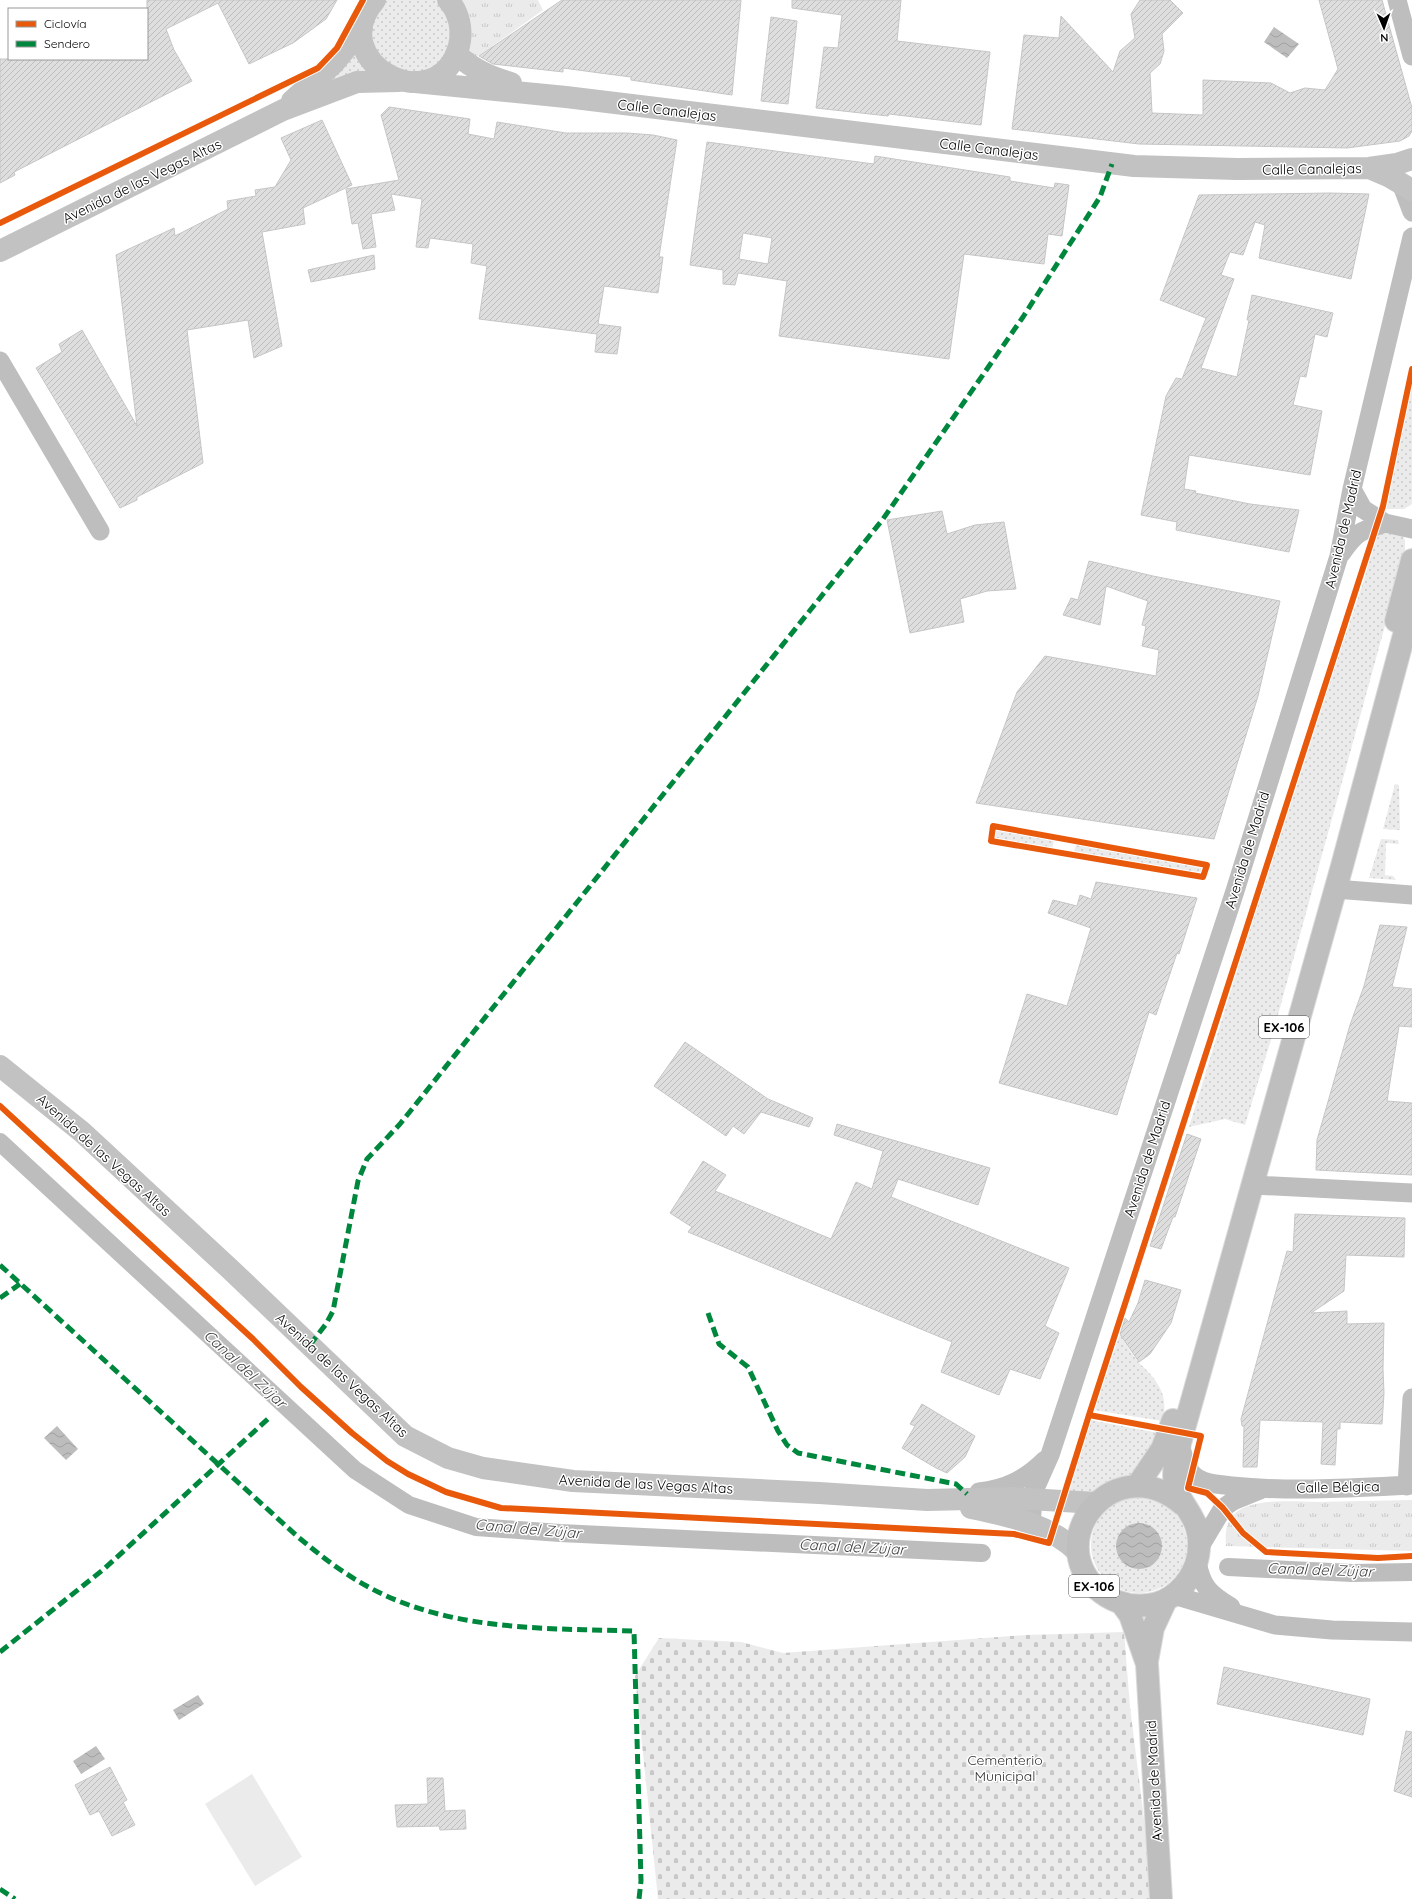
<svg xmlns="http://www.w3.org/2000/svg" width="1412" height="1899" viewBox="0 0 1412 1899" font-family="Quicksand,sans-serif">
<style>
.grass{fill:url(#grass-dots)}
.cemetery{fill:url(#cemetery-stones)}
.park{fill:url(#park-tufts)}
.pitch{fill:#ebebeb}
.water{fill:url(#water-waves)}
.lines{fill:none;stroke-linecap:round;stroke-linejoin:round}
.canal{stroke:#bdbdbd;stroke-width:18}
.building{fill:url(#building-hatch);stroke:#c6c6c6;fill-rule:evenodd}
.primary-casing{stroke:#dbdbdb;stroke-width:24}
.street{stroke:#bebebe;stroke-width:19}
.secondary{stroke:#c2c2c2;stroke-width:22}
.primary{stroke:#bebebe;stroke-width:22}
.quiet{stroke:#00873e;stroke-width:5;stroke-dasharray:10 5;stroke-linecap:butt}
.cycleway-casing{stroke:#fff;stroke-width:8}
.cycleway{stroke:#e8590c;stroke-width:6}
.labels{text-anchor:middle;stroke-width:3;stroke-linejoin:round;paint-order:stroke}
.shield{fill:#fff;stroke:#4c4c4c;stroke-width:1}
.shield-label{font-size:13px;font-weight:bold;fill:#000}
.street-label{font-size:14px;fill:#000;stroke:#fff}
.park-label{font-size:14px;fill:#313131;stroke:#fff}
.water-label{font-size:15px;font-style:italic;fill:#424242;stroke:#fff}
</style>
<defs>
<pattern id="grass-dots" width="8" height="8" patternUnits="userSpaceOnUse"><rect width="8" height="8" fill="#ebebeb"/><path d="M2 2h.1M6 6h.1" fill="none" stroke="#c8c8c8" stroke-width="1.8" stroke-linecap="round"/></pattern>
<pattern id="cemetery-stones" width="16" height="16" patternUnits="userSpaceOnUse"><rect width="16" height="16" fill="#ebebeb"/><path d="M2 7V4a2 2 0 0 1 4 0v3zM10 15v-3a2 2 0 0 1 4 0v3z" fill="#c8c8c8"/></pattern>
<pattern id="park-tufts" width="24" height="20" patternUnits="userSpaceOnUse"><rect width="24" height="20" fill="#ebebeb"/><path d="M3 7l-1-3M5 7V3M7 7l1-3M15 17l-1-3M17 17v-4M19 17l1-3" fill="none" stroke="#c8c8c8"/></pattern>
<pattern id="water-waves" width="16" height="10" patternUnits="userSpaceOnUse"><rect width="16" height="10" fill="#bdbdbd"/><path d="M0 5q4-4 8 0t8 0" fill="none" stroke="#a1a1a1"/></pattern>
<pattern id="building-hatch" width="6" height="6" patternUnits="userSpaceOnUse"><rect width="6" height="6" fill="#dedede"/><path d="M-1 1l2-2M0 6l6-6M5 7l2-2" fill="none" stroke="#bdbdbd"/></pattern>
</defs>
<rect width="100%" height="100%" fill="#fff"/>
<path class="grass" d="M375 0H450L456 13 449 65 323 94Z
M1412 383V504L1404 509H1386Z
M1378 531 1401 533 1405 540V553L1273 1033 1245 1125 1225 1119 1189 1127 1277 840 1363 583Z
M1395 784 1399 785 1400 830 1383 829Z
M996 829 1054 840 1052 850 994 840Z
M1381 839 1398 840 1399 844 1386 843 1385 875 1393 876 1396 880 1369 878Z
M1076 844 1203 866 1201 874 1074 853Z
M1120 1334C1126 1343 1132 1355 1139 1363 1157 1379 1170 1396 1162 1421L1094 1410Z
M1090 1420 1159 1433 1152 1453 1130 1478 1107 1484 1089 1495H1067Z
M1091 1545a48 48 0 1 1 96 0a48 48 0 1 1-96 0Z"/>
<path class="cemetery" d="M1124 1632 1130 1707 1154 1899H658L635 1676 659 1638 741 1642 783 1653 1026 1635Z"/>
<path class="park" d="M450 0H538L543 10 480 55 464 61Z
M1412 1500V1551L1226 1546C1225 1530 1226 1518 1241 1509 1263 1498 1294 1502 1317 1502 1349 1501 1380 1501 1412 1500Z"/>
<path class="pitch" d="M252 1774 302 1857 255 1886 205 1804Z"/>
<path class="water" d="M1274 27 1299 44 1287 58 1264 42Z
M57 1426 78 1449 66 1460 44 1438Z
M1116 1546a23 23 0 1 1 46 0a23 23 0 1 1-46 0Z
M198 1695 204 1704 179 1720 173 1710Z
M96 1746 105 1759 81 1774 73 1761Z"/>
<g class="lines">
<path class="canal" d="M0 1142 355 1470 409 1505 476 1527 560 1533 982 1553
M1228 1567 1352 1573 1412 1572"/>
</g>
<path class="building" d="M147 0H337L326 19 293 43 249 64 218 3 166 29 174 50 192 81 14 172 15 175 0 183V59H147Z
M562 0H741L732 95 631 80V77L600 73 563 68V72L493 64 479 56Z
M792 0H901L897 41 990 52 981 125 889 114 888 116 816 108 824 47 838 48 842 15 792 8Z
M1140 0H1170L1183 13 1162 34 1164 51 1160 64 1150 73 1152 113 1203 115V80L1271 83 1290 93 1305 88 1325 90 1338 69 1319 0H1382L1412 108V131L1409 136 1400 141 1347 148 1139 144 1012 129 1024 35 1059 38 1061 16 1113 72 1120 51 1135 38 1131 14Z
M771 17 797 21 788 104 761 101Z
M389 107 470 119 468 134 494 139 497 122 566 133H627L653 135 677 140 659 257H663L658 293 604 286 598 324 621 327 617 354 595 352 597 334 479 319 487 266 471 263 473 244 430 238 428 248 416 247 422 199 391 194 395 210 371 214 376 247 363 249 358 223 352 224 346 189 399 180 381 115Z
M322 120 352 185 303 208 305 224 262 232 282 346 254 358 248 320 187 330 203 463 137 497V500L120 508 36 368 62 352 59 344 82 330 137 426 116 255 174 228 175 236 228 209 227 201 256 196 255 190 275 187 291 160 281 138Z
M707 142 874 164 875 156 1010 177V181L1054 188 1055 183 1069 185 1062 236 1048 234 1044 264 964 254 949 359 779 336 787 281 738 273 735 285 723 284V270L690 265ZM743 233 772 238 768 264 739 259Z
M1330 193 1369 194 1351 279 1259 258 1265 225 1255 222 1243 255 1230 252 1221 275 1234 279 1201 368 1237 377 1249 320H1247L1252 295 1333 313 1327 337 1315 334 1306 377 1300 376 1293 405 1322 411 1310 475 1189 455 1184 489 1196 491 1195 493 1250 504 1299 510 1289 552 1176 530 1177 522 1141 515 1166 396 1176 378 1182 379 1206 318 1160 300 1199 195Z
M374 255 375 269 311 282 308 270Z
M942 511 947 534 975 525 1004 522 1016 589 987 591 960 599 964 622 910 633 887 520Z
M1089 561 1153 576 1280 601 1258 696 1214 839 976 803 1017 692 1045 656 1156 676 1159 650 1142 646 1146 626 1142 625 1148 601 1106 586 1100 625 1063 615 1071 598 1078 600Z
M1096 882 1197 898 1179 954 1177 953 1156 1015 1149 1012 1117 1115 999 1083 1027 994 1067 1006 1091 928 1048 913 1053 900 1077 906 1080 895 1091 899Z
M1380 925 1407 927 1392 987 1412 989V1027L1399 1026 1387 1101 1412 1103V1175L1316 1170 1317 1140 1350 1025 1364 986Z
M685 1042 768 1099 813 1118 809 1127 761 1112 744 1134 733 1126 726 1136 654 1086Z
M837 1124 990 1168 978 1205 898 1179 891 1197 1069 1268 1045 1326 1059 1333 1040 1379 1010 1369 999 1395 941 1372 952 1342 688 1232 692 1227 670 1213 703 1161 726 1175 715 1191 831 1239 856 1182 872 1189 883 1151 834 1135Z
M1187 1134 1201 1139 1175 1217H1173L1161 1249 1150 1246Z
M1295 1214 1405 1218 1404 1257 1346 1255 1344 1291 1311 1313 1347 1311V1324L1384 1323 1383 1369 1384 1393 1382 1424 1340 1422V1429H1337L1335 1465 1321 1464 1323 1422 1260 1420 1257 1467H1243L1244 1426H1242L1241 1419 1287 1251 1293 1252Z
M1145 1280 1181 1290 1171 1323 1150 1354 1139 1362 1120 1334 1125 1318 1129 1322 1138 1303Z
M922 1404 975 1436 965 1457 947 1473 936 1468 902 1448 915 1426 910 1424Z
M1224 1667 1370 1699 1363 1735 1217 1704Z
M1406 1731 1412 1732V1797L1394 1791Z
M110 1767 127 1800 123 1802 135 1825 112 1836 99 1811 90 1815 75 1785Z
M427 1778H443L445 1811 465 1810 466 1829 440 1830 439 1826 397 1827 395 1805 428 1804Z"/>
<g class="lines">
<defs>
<path id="primary" d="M1396 621 1412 560
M1137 1486 1162 1449 1173 1420
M1183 1505C1116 1447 1041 1538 1098 1590 1112 1602 1129 1607 1148 1605 1171 1603 1189 1584 1196 1564 1201 1549 1200 1530 1192 1517 1186 1506 1178 1497 1175 1485 1172 1470 1177 1456 1180 1443L1342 866 1412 605
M1122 1604 1130 1615 1147 1664 1161 1899
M1147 1661 1153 1628 1166 1600"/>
</defs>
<use href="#primary" class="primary-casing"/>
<path class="street" d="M1397 0 1412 56
M1401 183 1412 212
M0 361 100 531
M1352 489 1363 509 1385 523 1412 529
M1341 554C1356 532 1360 531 1385 523
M1335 889 1412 895
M1253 1185 1412 1193
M1180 1443C1183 1456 1186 1472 1199 1479 1209 1485 1221 1484 1232 1486 1291 1492 1352 1488 1412 1485
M1407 1486 1412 1398
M979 1492C1006 1489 1026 1479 1045 1460
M1031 1522 1034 1491 1050 1455 1235 891 1339 556 1352 489 1412 237
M1199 1548 1223 1508 1233 1501 1260 1490
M1197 1562C1202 1587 1209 1594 1231 1607
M1173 1595 1275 1625 1332 1630 1412 1632"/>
<path class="secondary" d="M375 0C322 62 437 123 459 46 463 30 459 12 448 0
M456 54C473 69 489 77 511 83
M415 82 566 97 1134 166 1237 169 1369 168 1397 164 1412 159
M292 101 334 63 362 29
M1369 168 1390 177 1412 190
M0 251 283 110 357 82 399 81
M0 1066 82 1132 230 1269 405 1436 448 1458 483 1468 573 1481 819 1493 927 1500 1013 1498 1096 1503
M971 1508C1011 1516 1048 1524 1078 1552"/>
<use href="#primary" class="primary"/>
<path class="quiet" d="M0 1265 298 1537C313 1549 328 1562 344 1572 431 1632 534 1628 634 1631L641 1881 639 1899
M0 1298 20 1284
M708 1313 719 1344 748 1367 778 1431 787 1445 798 1453 956 1484 967 1494
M310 1345 326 1324 333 1311 358 1181 367 1159 400 1124 883 519 1023 317 1100 197 1112 164
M0 1652 104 1569 270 1417
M0 1889 15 1899"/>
<defs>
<path id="cycleway" d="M0 223 318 68 337 48 363 0
M993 826 1207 865 1203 877 991 841Z
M0 1106 253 1339 301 1387 352 1433 387 1461 408 1474 446 1492 501 1508 1014 1534 1049 1543 1089 1415 1201 1436 1188 1488 1207 1493 1223 1508 1243 1533 1266 1552 1378 1558 1412 1556
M1089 1415 1383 506 1412 369"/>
</defs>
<use href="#cycleway" class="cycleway-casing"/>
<use href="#cycleway" class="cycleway"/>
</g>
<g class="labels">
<g class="shield">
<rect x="1259" y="1016" width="50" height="22" rx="3"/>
<rect x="1069" y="1575" width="50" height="22" rx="3"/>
</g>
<g class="shield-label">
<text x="1284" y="1032">EX-106</text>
<text x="1094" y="1591">EX-106</text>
</g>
<g class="street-label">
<text transform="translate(667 110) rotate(7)" y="5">Calle Canalejas</text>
<text transform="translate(989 149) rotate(7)" y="5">Calle Canalejas</text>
<text transform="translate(1312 169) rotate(-1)" y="5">Calle Canalejas</text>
<text transform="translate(142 181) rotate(-26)" y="5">Avenida de las Vegas Altas</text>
<text transform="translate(1343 529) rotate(-77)" y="5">Avenida de Madrid</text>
<text transform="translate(1247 850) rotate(-73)" y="5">Avenida de Madrid</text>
<text transform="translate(104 1155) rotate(42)" y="5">Avenida de las Vegas Altas</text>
<text transform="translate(1147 1159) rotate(-72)" y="5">Avenida de Madrid</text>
<text transform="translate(342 1375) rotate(43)" y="5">Avenida de las Vegas Altas</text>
<text transform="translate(646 1484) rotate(3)" y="5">Avenida de las Vegas Altas</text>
<text transform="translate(1338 1487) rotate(-1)" y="5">Calle Bélgica</text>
<text transform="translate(1154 1781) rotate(-93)" y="5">Avenida de Madrid</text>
</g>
<g class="park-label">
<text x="1005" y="1765">Cementerio<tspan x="1005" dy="16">Municipal</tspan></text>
</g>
<g class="water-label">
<text transform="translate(245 1369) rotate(43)" y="5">Canal del Zújar</text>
<text transform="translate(528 1529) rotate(5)" y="5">Canal del Zújar</text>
<text transform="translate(852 1547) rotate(3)" y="5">Canal del Zújar</text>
<text transform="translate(1320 1570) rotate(2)" y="5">Canal del Zújar</text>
</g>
</g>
<rect x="8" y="8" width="140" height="52" fill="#ffffff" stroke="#999999"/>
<rect x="16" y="21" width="20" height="6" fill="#e8590c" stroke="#999999"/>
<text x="44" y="28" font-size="12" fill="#000000">Ciclovía</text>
<rect x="16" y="41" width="20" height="6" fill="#00873e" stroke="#999999"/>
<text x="44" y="48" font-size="12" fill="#000000">Sendero</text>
<g transform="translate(1384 28) rotate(178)" stroke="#ffffff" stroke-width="3" paint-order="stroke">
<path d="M0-3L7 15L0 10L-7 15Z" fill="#000000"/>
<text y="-6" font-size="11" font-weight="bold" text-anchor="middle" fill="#000000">N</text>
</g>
</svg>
